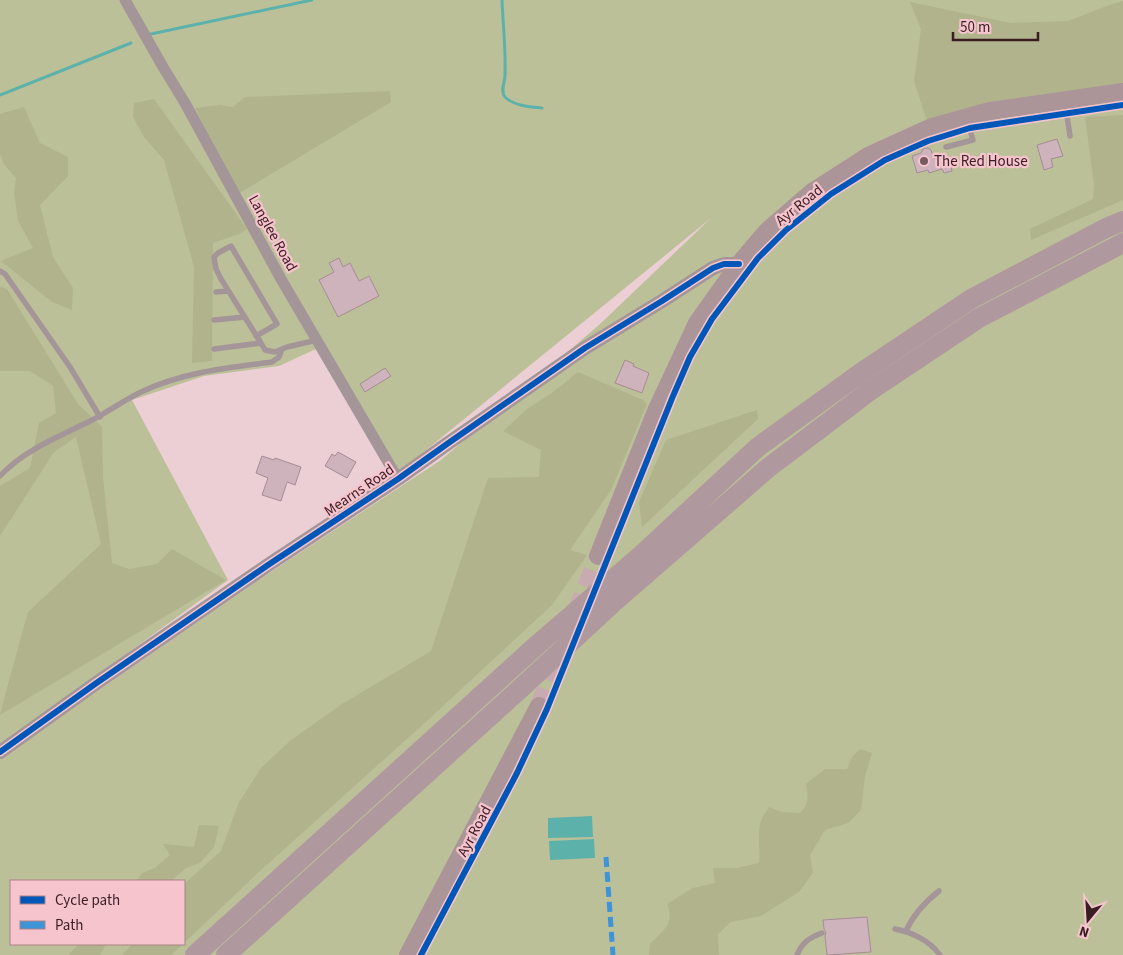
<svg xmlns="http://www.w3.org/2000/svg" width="1123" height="955" viewBox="0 0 1123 955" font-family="'Source Sans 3',sans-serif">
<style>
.green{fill:#bcc098;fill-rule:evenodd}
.forest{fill:#b0b38b}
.water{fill:#5cb2ab}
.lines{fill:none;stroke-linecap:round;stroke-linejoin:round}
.stream{stroke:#5cb2ab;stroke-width:3}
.building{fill:#ceb2bc;stroke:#a58c95}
.primary-tunnel{stroke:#c8abb1;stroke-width:18;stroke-dasharray:18 9;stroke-linecap:butt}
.service{stroke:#a49598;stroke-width:5.5}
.minor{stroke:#a49598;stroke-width:11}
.tertiary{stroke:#a49598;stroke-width:14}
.primary{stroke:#ab9599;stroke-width:18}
.motorway{stroke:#b0999e;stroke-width:20}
.quiet{stroke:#3e94d6;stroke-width:5;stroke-dasharray:10 5;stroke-linecap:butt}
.cycleway-casing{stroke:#f6c4cd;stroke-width:9}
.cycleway{stroke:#0057b8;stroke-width:6}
.poi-dot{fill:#785b61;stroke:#f6c4cd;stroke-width:2}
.labels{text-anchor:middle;stroke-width:4.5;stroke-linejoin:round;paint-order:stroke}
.poi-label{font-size:15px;fill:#3a1c23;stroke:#f6c4cd;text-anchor:start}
.street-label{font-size:15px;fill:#3a1c23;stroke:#f6c4cd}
</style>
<rect width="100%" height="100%" fill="#ebcfd4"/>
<path class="green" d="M0 0H1123V955H0V759L80 703 257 581 441 460 599 325 711 218 393 477 316 349 279 366 204 376 132 400 228 580 0 746ZM11 881H184V944H11Z"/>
<path class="forest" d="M1123 1V84L927 121 914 81 921 29 910 2 1011 23 1068 21 1112 4Z
M390 91 391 102 238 194 195 108 219 105 233 107 245 97Z
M154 99 247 229 239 234 213 243 212 361 192 363 194 267 164 160 144 137 133 117 134 103Z
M24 107 40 143 68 157V176L40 205 53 257 73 288 72 310 52 302 1 261 33 248 18 221 14 193 16 178 4 164 0 154V114Z
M1123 115V200L1031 240 1030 229 1093 199 1094 184 1085 117Z
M0 287 7 289 78 404 102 427 103 477 112 563 129 569 157 564 172 549 226 580 0 715 5 695 28 612 101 544 76 437 54 452 0 536V486L30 468 39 423 56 413 53 386 30 371H0Z
M578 372 643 400 647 404 611 490 570 550 587 555 552 605 429 719 260 871 184 943V884L221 851 239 802 261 768 291 740 342 704 431 651 488 478 539 477 541 450 503 431 527 409 552 393Z
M757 410 758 419 642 527 639 502 666 440Z
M860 749 872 753 865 776 861 810 848 823 825 830 810 855 813 873 799 892 761 916 731 922 718 934 719 955H649L650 944C662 932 676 923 667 904L693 888 715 883 713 868H737L759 863C761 849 756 832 762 818 764 814 767 811 769 807L783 812 800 813C810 802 808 798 806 784L825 769H847L852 757Z
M199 825 219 826 214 847 200 863 186 868 171 881H137L142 873 155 868 170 855 163 844 194 847Z
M79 944H106L100 955H68Z
M132 944H183L171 955H122Z"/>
<path class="water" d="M592 816 593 837 548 838V818Z
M594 839 595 858 550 860 549 841Z"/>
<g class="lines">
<path class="stream" d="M502 0C503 25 506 50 505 75 505 82 500 91 505 97 514 106 531 107 542 108
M151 34 312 0
M0 95 131 43"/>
</g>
<path class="building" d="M1057 139 1063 156 1051 159 1053 167 1044 170 1037 145Z
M928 148 931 150 934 159 948 156V158L954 156 956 165 951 166 952 171 944 173 942 169 929 173 928 170 917 173 912 156 921 153 923 149Z
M339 258 343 267 350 263 359 281 369 276 379 296 338 317 319 280 334 272 329 263Z
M625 360 634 364 633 366 649 373 642 393 615 383Z
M385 368 391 376 365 392 360 384Z
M338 452 356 462 347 478 325 466 332 454 335 456Z
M262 456 274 460 275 458 301 467 295 485 287 482 281 501 262 495 268 478 256 473Z
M867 917 871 952 827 955 825 936 826 932 824 929 823 920Z"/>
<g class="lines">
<path class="primary-tunnel" d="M576 612 598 556
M539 706 561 651"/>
<path class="service" d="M1065 103 1070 136
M946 147 973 140 967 120
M0 271 5 274 70 367 100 417
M216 292 228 291
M214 320 245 317
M256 336 277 324 231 246 218 253 214 257 216 269 221 279 261 343 265 350 275 352 287 347 317 340
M214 349 261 343
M0 476C22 452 55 438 84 424 104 415 122 401 141 392 183 372 226 368 272 362L279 357 282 349
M895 929C912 932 930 941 940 955
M906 931C913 915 925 902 939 891
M797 955C802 942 811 937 822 933"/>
<path class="minor" d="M125 0 163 67 185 103 281 279 398 479"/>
<path class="tertiary" d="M0 752 95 684 268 565 398 479 447 444 585 348 662 301 713 268 724 264H739"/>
<path class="primary" d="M598 556 656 411 697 323 739 264 767 231 812 192 868 156 932 127 990 111 1123 92
M408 955 539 706"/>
<path class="motorway" d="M195 955 537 645 639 557 758 447 862 372 971 299 1106 228 1123 221
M226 955 521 688 614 602 768 468 871 390 979 318 1123 243"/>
<path class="quiet" d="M606 857 613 955"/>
<defs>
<path id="cycleway" d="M0 752 95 684 268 565 398 479 447 444 585 348 662 301 713 268 724 264H739
M421 955 517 773 547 709 673 396 690 357 712 319 758 258 786 230 831 194 885 160 928 141 970 128 1123 105"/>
</defs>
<use href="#cycleway" class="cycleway-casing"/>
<use href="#cycleway" class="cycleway"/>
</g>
<circle class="poi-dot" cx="924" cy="161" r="5"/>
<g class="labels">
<g class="poi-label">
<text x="934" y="166">The Red House</text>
</g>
<g class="street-label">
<text transform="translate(799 205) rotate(-39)" y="5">Ayr Road</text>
<text transform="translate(273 233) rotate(61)" y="5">Langlee Road</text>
<text transform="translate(359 490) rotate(-34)" y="5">Mearns Road</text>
<text transform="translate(474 831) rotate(-62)" y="5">Ayr Road</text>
</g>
</g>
<rect x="10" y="880" width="175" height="65" fill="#f6c4cd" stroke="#ab8189"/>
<rect x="20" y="896" width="25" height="8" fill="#0057b8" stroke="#ab8189"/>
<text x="55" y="905" font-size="15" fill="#3a1c23">Cycle path</text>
<rect x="20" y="921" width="25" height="8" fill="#3e94d6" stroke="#ab8189"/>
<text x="55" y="930" font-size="15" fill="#3a1c23">Path</text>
<g transform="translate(1088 920) rotate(198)" stroke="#f6c4cd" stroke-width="4" paint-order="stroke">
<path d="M0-4L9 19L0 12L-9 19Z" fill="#3a1c23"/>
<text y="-8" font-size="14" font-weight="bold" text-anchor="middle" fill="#3a1c23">N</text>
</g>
<path d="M953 32v8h85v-8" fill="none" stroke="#3a1c23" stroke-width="2.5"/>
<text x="960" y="32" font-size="15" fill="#3a1c23" stroke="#f6c4cd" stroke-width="4" paint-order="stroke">50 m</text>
</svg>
